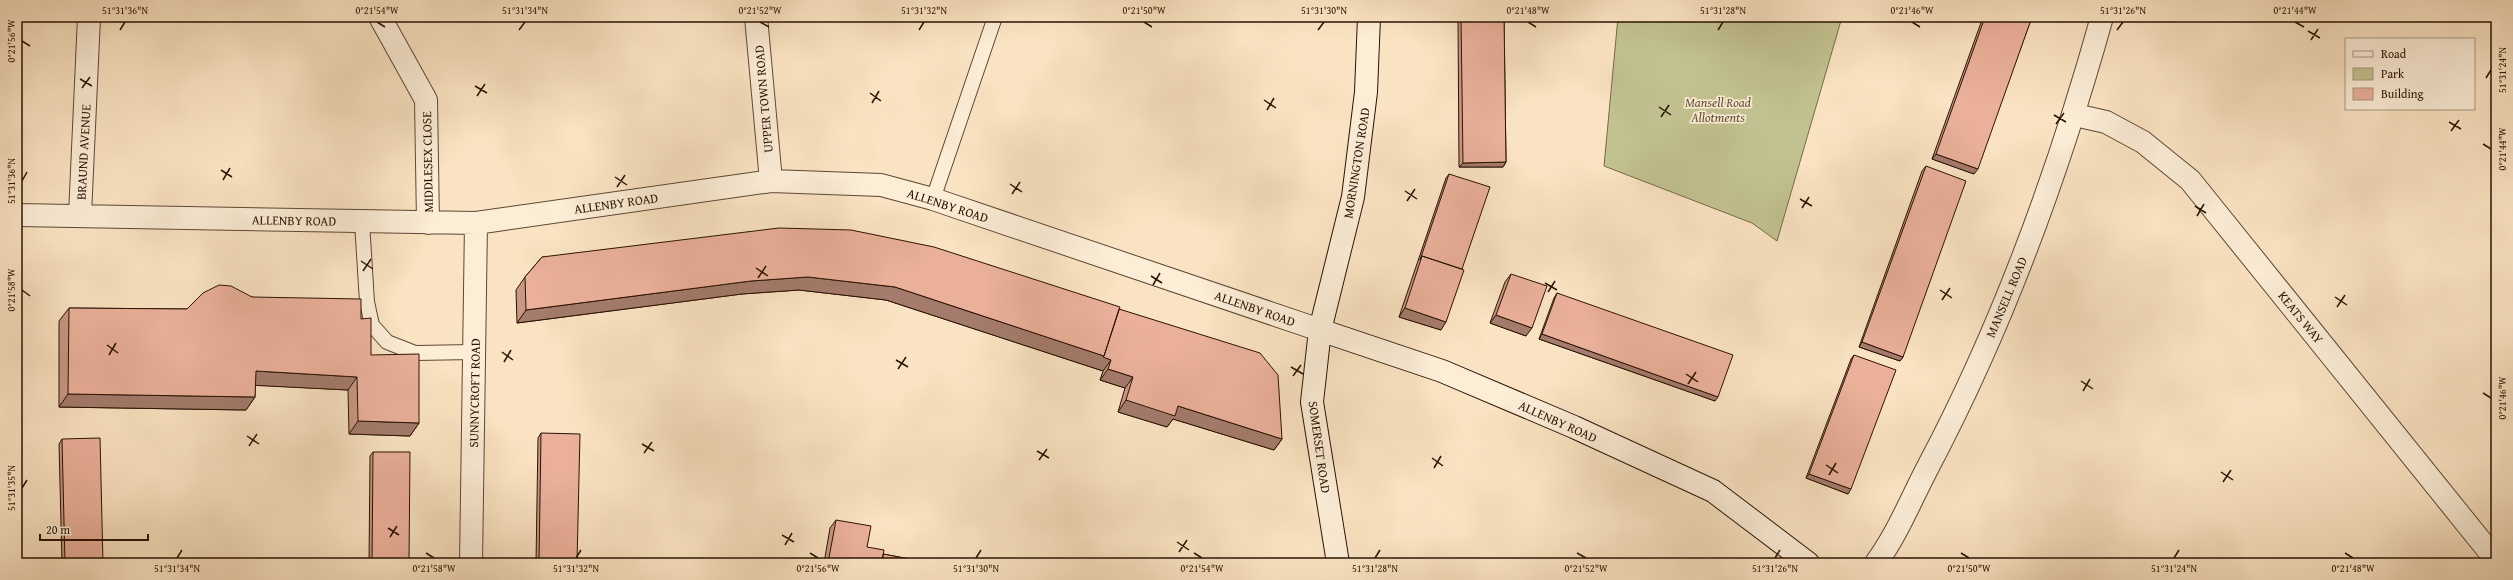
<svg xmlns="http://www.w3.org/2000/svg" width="2513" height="580" viewBox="0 0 2513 580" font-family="'Gentium Book Plus',serif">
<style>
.green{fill:#c2c290;stroke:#766a4a}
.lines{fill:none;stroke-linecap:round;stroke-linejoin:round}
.lane-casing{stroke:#5e4733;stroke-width:16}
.street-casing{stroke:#5e4733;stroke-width:24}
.secondary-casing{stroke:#2a1303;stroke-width:24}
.lane{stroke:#fcedd7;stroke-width:14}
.street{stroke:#fcedd7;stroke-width:22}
.secondary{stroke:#fcedd7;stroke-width:22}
.wall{fill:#c99784;stroke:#2a1303}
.shaded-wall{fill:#a47b6c;stroke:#2a1303}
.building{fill:#eab09a;stroke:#2a1303}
.ticks{fill:none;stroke:#2a1303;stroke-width:1.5}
.labels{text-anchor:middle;stroke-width:3.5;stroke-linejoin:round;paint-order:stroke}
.street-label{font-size:13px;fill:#2a1303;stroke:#fcedd7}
.park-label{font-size:13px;font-style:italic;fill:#5f5034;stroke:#fcedd7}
.neatline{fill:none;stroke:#2a1303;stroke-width:1.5}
.ticks-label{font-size:10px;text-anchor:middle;fill:#2a1303}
</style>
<rect width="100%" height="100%" fill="#fae3c2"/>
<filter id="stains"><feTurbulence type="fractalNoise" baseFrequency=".005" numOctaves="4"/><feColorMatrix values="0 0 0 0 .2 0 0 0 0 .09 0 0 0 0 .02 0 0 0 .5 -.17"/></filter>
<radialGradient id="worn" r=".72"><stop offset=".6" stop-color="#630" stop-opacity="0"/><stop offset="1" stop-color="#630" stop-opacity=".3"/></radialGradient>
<path class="green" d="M1618 17H1842L1777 241 1752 223 1604 166Z"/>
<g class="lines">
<defs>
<path id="lane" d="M933 199 995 17
M362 222 367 302 372 325 387 342 415 353 474 352"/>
<path id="street" d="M380 17 426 100 428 223
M756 17 771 181
M2075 115 2106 122 2143 142 2190 180 2496 560
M17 215 476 223 771 181 881 185 933 199 1320 330
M80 215 89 17
M471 563 476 223
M1876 563C1898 533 1912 497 1929 465 2004 323 2059 171 2102 17"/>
<path id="secondary" d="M1320 330 1442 371 1574 427 1713 491 1808 563
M1338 563 1312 402 1320 330 1353 197 1366 92 1369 17"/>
</defs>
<use href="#lane" class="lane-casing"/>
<use href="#street" class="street-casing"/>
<use href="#secondary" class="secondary-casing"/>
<use href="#lane" class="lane"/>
<use href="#street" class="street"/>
<use href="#secondary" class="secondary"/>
</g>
<path class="wall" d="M1458 17H1504L1506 162 1503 167H1459Z
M1983 17H2032L1974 174 1932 159Z
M1926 166 1903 357 1900 361 1859 347 1922 171Z
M1449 174 1441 330 1399 317 1446 178Z
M542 257 1119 309 1282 439 1274 450 1173 419 1167 427 1118 412 1125 388 1100 380 1103 371 886 300 799 290 742 294 517 323 516 290 525 277Z
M1511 274 1526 336 1490 323 1505 282Z
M1557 293 1715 401 1539 339 1554 298Z
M252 297 361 319 371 355 419 423 410 436 349 434 348 390 255 385V397L246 410 59 407V321L69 308 187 309Z
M1854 355 1848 494 1806 478 1851 359Z
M541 433 577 563H536L538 438Z
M62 439 103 563H62L59 444Z
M373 452 409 563H369L370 456Z
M836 520 867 547 883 554 931 563H824L830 528Z"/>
<path class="shaded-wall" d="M1936 154 1978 169 1974 174 1932 159Z
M1506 162 1503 167H1459L1463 163Z
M808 277 895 287 1104 356 1111 360 1103 371 886 300 799 290 742 294 517 323 526 310 751 281Z
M1405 308 1446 322 1441 330 1399 317Z
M1496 315 1532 328 1526 336 1490 323Z
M1542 334 1718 397 1715 401 1539 339Z
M1862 342 1903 357 1900 361 1859 347Z
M1108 369 1133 377 1125 388 1100 380Z
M256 371 357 377 348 390 247 385Z
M68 394 255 397 246 410 59 407Z
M1126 400 1178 406 1282 439 1274 450 1173 419 1167 427 1118 412Z
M358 421 419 423 410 436 349 434Z
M1809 474 1851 489 1848 494 1806 478Z"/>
<path class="building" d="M1461 17H1504L1506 162 1463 163Z
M1985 17H2032L1978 169 1936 154Z
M1926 166 1966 181 1903 357 1862 342Z
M1449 174 1490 187 1462 269 1422 256 1420 260Z
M779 228 851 230 934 247 1120 307 1104 356 895 287 808 277 751 281 526 310 525 277 542 257Z
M1422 256 1464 270 1446 322 1405 308Z
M1511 274 1547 286 1532 328 1496 315Z
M219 285 231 286 252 297 361 299V319L371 318V355L419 354V423L358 421 357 377 256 371 255 397 68 394 69 308 187 309 203 293Z
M1557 293 1733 355 1718 397 1542 334Z
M1119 309 1260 353 1278 375 1282 439 1178 406 1175 416 1126 400 1133 377 1108 369 1111 360 1103 357 1104 356Z
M1854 355 1896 370 1851 489 1809 474Z
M541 433 580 434 577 563H539Z
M100 438 103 563H65L62 439Z
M373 452H410L409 563H372Z
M836 520 871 526 867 547 884 550 882 563H828Z
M883 554 931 563H882Z"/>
<path class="ticks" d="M377 22 385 27M760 22 769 27M1144 22 1152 27M1528 22 1536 27M1912 22 1920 27M2295 22 2304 27M120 30 125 22M519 30 525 22M919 30 924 22M1318 30 1324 22M1718 30 1723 22M2117 30 2123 22M2308 31 2320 38M2311 40 2318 29M22 41 30 46M2486 78 2491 70M80 79 92 86M475 86 487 93M82 88 90 77M870 93 881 101M477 96 485 84M1264 100 1276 108M872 103 879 91M1659 107 1671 115M1267 110 1274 98M2054 115 2066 122M1661 117 1669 105M2449 122 2461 129M2056 124 2064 113M2451 131 2459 120M2483 144 2491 149M221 170 232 177M615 177 627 185M223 180 230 168M22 181 27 172M1010 184 1022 192M617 187 625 175M1405 191 1417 199M1012 194 1020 182M1800 199 1812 206M1407 201 1415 189M2195 206 2206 213M1802 208 1809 197M2197 216 2204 204M361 261 373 269M756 268 768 276M363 271 371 259M1151 276 1162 283M758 278 766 266M1545 283 1557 290M1153 285 1160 273M22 290 30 296M1940 290 1952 298M1548 292 1555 281M2335 297 2347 305M1942 300 1950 288M2337 307 2345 295M107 345 118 353M502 352 513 360M109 355 116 343M896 360 908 367M504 362 511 350M1291 367 1303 374M898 369 906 357M1686 374 1698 382M1293 376 1301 365M2081 381 2093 389M1688 384 1696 372M2083 391 2090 379M2483 393 2491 398M247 436 259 444M642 444 654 451M249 446 257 434M1037 451 1049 458M644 453 652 442M1432 458 1443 466M1039 460 1047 449M1826 465 1838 473M1434 468 1441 456M2221 472 2233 480M1829 475 1836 463M2223 482 2231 470M22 488 27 480M388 528 399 535M782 535 794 542M390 537 397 526M1177 542 1189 550M785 545 792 533M1179 552 1187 540M426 553 434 558M810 553 818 558M1194 553 1202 558M1577 553 1586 558M1961 553 1969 558M2345 553 2353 558M177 558 182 550M576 558 581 550M976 558 981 550M1375 558 1380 550M1775 558 1780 550M2174 558 2179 550"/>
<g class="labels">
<g class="street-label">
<text transform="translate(763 99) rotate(-95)" y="5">UPPER TOWN ROAD</text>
<text transform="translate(83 152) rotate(-87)" y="5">BRAUND AVENUE</text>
<text transform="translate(427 162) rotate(-91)" y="5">MIDDLESEX CLOSE</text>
<text transform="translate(1356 163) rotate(-81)" y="5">MORNINGTON ROAD</text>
<text transform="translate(616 203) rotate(-8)" y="5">ALLENBY ROAD</text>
<text transform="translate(948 205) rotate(18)" y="5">ALLENBY ROAD</text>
<text transform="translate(294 220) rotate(1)" y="5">ALLENBY ROAD</text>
<text transform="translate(2006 297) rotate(-67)" y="5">MANSELL ROAD</text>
<text transform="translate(1255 308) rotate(19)" y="5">ALLENBY ROAD</text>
<text transform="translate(2301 317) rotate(51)" y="5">KEATS WAY</text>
<text transform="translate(474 393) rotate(-89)" y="5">SUNNYCROFT ROAD</text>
<text transform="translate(1558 421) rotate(24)" y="5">ALLENBY ROAD</text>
<text transform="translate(1320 447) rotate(82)" y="5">SOMERSET ROAD</text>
</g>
<g class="park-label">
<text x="1718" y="107">Mansell Road<tspan x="1718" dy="15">Allotments</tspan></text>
</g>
</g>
<rect width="2513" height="580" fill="none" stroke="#fae3c2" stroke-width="44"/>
<rect x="2345" y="38" width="130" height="72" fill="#fcedd7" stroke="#a89682"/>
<rect x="2353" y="51" width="20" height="6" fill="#fcedd7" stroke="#a89682"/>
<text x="2381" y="58" font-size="12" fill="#2a1303">Road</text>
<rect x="2353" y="68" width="20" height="12" fill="#c2c290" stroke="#a89682"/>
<text x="2381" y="78" font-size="12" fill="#2a1303">Park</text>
<rect x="2353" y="88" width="20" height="12" fill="#eab09a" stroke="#a89682"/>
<text x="2381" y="98" font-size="12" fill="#2a1303">Building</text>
<path d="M40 534v6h108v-6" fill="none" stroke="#2a1303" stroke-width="2"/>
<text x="46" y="534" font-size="12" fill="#2a1303" stroke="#fcedd7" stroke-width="3" paint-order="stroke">20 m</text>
<rect x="22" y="22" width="2469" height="536" class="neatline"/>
<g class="ticks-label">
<text x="125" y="14">51°31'36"N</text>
<text x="377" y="14">0°21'54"W</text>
<text x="525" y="14">51°31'34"N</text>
<text x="760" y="14">0°21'52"W</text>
<text x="924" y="14">51°31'32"N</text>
<text x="1144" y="14">0°21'50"W</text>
<text x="1324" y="14">51°31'30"N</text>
<text x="1528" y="14">0°21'48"W</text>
<text x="1723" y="14">51°31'28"N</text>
<text x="1912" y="14">0°21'46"W</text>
<text x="2123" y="14">51°31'26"N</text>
<text x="2295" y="14">0°21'44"W</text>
<text transform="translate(11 41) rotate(-90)" y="4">0°21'56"W</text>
<text transform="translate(2502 70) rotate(-90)" y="4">51°31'24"N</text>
<text transform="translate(2502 149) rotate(-90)" y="4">0°21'44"W</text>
<text transform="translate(11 181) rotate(-90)" y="4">51°31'36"N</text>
<text transform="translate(11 290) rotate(-90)" y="4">0°21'58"W</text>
<text transform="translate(2502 398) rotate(-90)" y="4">0°21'46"W</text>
<text transform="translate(11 488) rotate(-90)" y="4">51°31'35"N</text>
<text x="177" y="572">51°31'34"N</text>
<text x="434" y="572">0°21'58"W</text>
<text x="576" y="572">51°31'32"N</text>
<text x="818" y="572">0°21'56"W</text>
<text x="976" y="572">51°31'30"N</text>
<text x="1202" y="572">0°21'54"W</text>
<text x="1375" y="572">51°31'28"N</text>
<text x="1586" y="572">0°21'52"W</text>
<text x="1775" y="572">51°31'26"N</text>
<text x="1969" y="572">0°21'50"W</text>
<text x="2174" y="572">51°31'24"N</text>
<text x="2353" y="572">0°21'48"W</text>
</g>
<rect width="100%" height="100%" filter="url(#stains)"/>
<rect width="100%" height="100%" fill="url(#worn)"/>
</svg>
